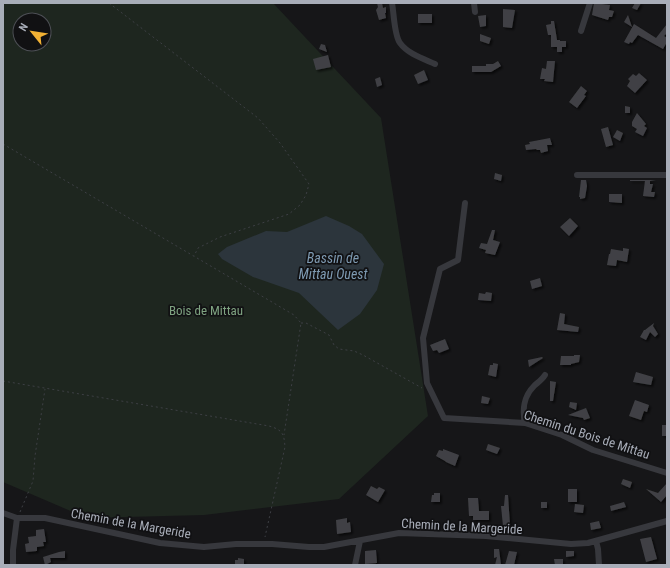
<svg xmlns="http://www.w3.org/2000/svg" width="670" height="568" viewBox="0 0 670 568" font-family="'Roboto Condensed',sans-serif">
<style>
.green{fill:#1e261f;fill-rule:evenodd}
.water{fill:#2c353c}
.building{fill:#404145;filter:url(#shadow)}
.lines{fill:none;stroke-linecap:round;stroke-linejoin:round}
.path{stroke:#3d3f44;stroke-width:1;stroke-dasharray:2 3;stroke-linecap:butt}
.minor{stroke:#37383d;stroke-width:6}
.labels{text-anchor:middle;stroke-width:3.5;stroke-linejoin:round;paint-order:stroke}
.park-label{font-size:13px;fill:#7fa381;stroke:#111113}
.street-label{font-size:13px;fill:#a8adb8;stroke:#111113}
.water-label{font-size:14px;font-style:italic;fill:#7f9bb3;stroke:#111113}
</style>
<defs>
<filter id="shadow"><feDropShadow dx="2" dy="2" stdDeviation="1" flood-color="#0009"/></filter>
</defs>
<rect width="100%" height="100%" fill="#161618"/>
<path class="green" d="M3 3H273L381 118 428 416 339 499 204 515 87 518 3 482ZM20 20H44V44H20Z"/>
<path class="water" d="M326 216 349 226 362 234 384 264 377 290 360 314 338 330 299 293 253 277 222 259 218 254 227 247 266 231 287 232Z"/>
<path class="building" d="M377 3H382L383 8 386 7V13H385L386 18 379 20 376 10 378 7Z
M594 3 610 5 609 10 614 11 612 17H609L608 20 592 15Z
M635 3H641L637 10 632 8Z
M503 9 515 10 512 28 503 27Z
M418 14H432V23H418Z
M486 15V26L480 27 478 16Z
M628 15 632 27 624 22Z
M551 21H554L557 40H560V41H566V47H562V52H557V47H551V35H548L546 25 551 24Z
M634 24 656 38 667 24V33L664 36 667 38V42L663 49 638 35 632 43 630 42 629 44 624 42Z
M480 34 491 38 489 44 480 41Z
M321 44 325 45 327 52 319 49Z
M328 55 331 67 316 70 313 59Z
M498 61 501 66 491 72H472V66H486V64H493Z
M547 61H555L553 82 544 81 545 79H540L542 68 546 69Z
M424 70 428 80 418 84 414 75Z
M639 73 647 80 635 93 627 86 630 81 628 79 633 74 636 76Z
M380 77 382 85 377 87 375 79Z
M581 86 587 91 584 95 586 96 577 108 569 102Z
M625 106 630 107V113H625Z
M637 113 646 124 644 126 647 128 643 136 635 132 637 129 632 126V122Z
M608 127 613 145 606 147 601 129Z
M617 130 623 133 620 141 613 137Z
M550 138 552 145H547L548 151 541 153 540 150H537L536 149 526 150 525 145 530 144 529 142Z
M495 173 502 175 501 181 494 179Z
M581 180H586L587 186 585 198 580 199V197H579Z
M630 180H656L650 181V184H653L651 192H655L654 197 643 196 645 181H630Z
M609 194H622V203L609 202Z
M570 218 578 226 569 236 560 227Z
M492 230H495L493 240 500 242 495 255 485 253 486 250 479 248 481 243 487 244Z
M623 248 629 249 627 262 617 260 616 266 607 265 609 254H610L611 249 623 251Z
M540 278 542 286 532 289 530 281Z
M486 292 492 293 491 301 478 300 479 293 485 294Z
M560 313 565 314 564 324 579 327 578 332 557 330Z
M654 323 653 326 658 334 655 337 650 332 646 340 640 337 644 330H645Z
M445 339 449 349 439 353 437 350 433 351 430 345Z
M574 355H580L579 362 571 364V365H560L561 356H574Z
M542 357 543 358 529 367 528 360Z
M493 363 498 364 496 377 488 375 490 365H493Z
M636 372 653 377 651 385 633 382Z
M550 381 556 382 553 401H550Z
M482 396 490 398 488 404 481 403Z
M635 400 649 405 647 412 644 411 641 420 629 416Z
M570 402 577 403 576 410 569 407Z
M586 408 590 418 584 420 583 418 568 415Z
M662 425H667V436H662Z
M488 444 500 448 497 454 486 450Z
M443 449 459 455 455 466 446 462 445 461 436 456 439 450 443 451Z
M623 479 632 482 630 488 621 484Z
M667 483V495L661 502 646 489 658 493Z
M371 486 377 489 379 487 385 490 378 502 366 495Z
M568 489H577V502H568Z
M434 493H440V502H431L432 495H434Z
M505 495H508L510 525 503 526 501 506H504Z
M468 498H478L479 511H489V520H473V516H469Z
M541 502H547V508H541Z
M624 502 626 507 611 511 610 506Z
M575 504 584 505 583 513 574 512Z
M347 518V523L350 522 351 532 337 534 336 520Z
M599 521 601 528 591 530 590 523Z
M44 529 46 542H43L44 546 37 547V551L26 552 25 544 29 543 28 537 36 536V530Z
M651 537 657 559 646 562 640 539Z
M494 549H499L501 565H495L497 557 494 558Z
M376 550 377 563 365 564V551Z
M65 551V558H50L51 562 45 565 43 557 59 552Z
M509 551 517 552 514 565H505Z
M566 551H574V556L566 557Z
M238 558 244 559V565H235V560H238Z
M554 559H563V565H555Z"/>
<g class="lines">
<path class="path" d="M109 3 258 118 280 143 309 184 306 195 300 205 289 214 220 237 198 248 194 256
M3 144 294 315 301 323 284 435
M301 323H306L329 335 334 345 339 349 354 351 363 355 422 388
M3 381 269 426C283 430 284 434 285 447L265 537
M20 512 33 481 35 456 45 389"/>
<path class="minor" d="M392 3C394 13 394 35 400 43 408 54 424 59 435 64
M474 3 475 12
M581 31 590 3
M577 175H667
M465 203 458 260 440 269 423 338 427 383 444 418 525 423 562 435 593 450 667 473
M525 423C522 410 524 396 534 386 537 383 542 380 545 375
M3 513 17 518H45L160 543 204 547 236 544H272L309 547H324L399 533 486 536 571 544 588 543 667 521
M596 541 598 549 599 565
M13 565V550L17 518
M355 565 360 541"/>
</g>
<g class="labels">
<g class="park-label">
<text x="206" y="315">Bois de Mittau</text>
</g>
<g class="street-label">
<text transform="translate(587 434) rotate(18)" y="5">Chemin du Bois de Mittau</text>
<text transform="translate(131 523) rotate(10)" y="5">Chemin de la Margeride</text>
<text transform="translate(462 526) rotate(3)" y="5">Chemin de la Margeride</text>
</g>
<g class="water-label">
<text x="333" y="263">Bassin de<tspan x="333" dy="16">Mittau Ouest</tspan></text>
</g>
</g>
<rect width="670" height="568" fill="none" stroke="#a8adb8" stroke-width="8"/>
<g transform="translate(32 32) rotate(300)"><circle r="19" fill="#111113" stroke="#4d4f55"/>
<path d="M0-3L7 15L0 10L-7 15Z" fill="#f2b134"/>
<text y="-6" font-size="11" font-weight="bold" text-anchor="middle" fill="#a8adb8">N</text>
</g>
</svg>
